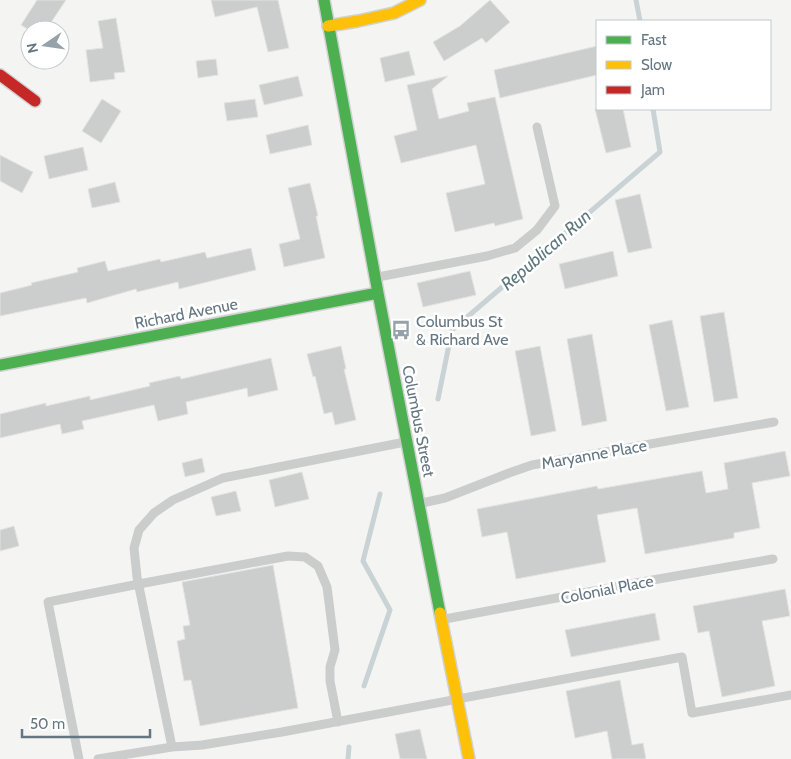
<svg xmlns="http://www.w3.org/2000/svg" width="791" height="759" viewBox="0 0 791 759" font-family="Cabin,sans-serif">
<style>
.lines{fill:none;stroke-linecap:round;stroke-linejoin:round}
.stream{stroke:#c9d2d4;stroke-width:5}
.building{fill:#cccecd;stroke:#e3e3e2}
.fast-casing{stroke:#d0d2d2;stroke-width:14}
.slow-casing{stroke:#d0d2d2;stroke-width:14}
.jam-casing{stroke:#d0d2d2;stroke-width:14}
.lane{stroke:#cbcdcd;stroke-width:9}
.fast{stroke:#4caf50;stroke-width:11}
.slow{stroke:#ffc107;stroke-width:11}
.jam{stroke:#c62828;stroke-width:11}
.labels{text-anchor:middle;stroke-width:5;stroke-linejoin:round;paint-order:stroke}
.street-label{font-size:16px;fill:#647682;stroke:#fff}
.poi-label{font-size:16px;fill:#647682;stroke:#fff;text-anchor:start}
.water-label{font-size:18px;font-style:italic;fill:#5f787f;stroke:#fff}
</style>
<rect width="100%" height="100%" fill="#f4f4f2"/>
<g class="lines">
<path class="stream" d="M636 0 640 21
M438 399 452 330 660 152 653 109
M364 686 390 610 363 561 380 494
M348 759 349 747"/>
</g>
<path class="building" d="M37 0H66L46 30H29L21 25Z
M211 0H278L289 48 268 52 257 7 215 17Z
M490 0 510 22 486 43 482 38 444 61 433 42 460 26Z
M116 18 125 72 114 73 115 79 90 82 86 50 103 48 98 21Z
M597 46V75L500 98 494 70Z
M409 51 415 75 385 82 380 58Z
M216 59 218 75 198 78 196 61Z
M298 76 303 96 264 105 259 85Z
M448 76 432 89 439 119 469 111 467 103 495 97 523 219 495 226 494 223 455 232 446 193 485 184 476 145 401 163 394 136 417 130 407 85Z
M102 99 121 111 101 143 82 131Z
M255 99 258 117 227 121 224 103Z
M595 109H623L631 147 606 153Z
M308 125 312 145 270 154 266 135Z
M83 147 88 170 49 179 44 156Z
M0 155 33 172 22 193 0 181Z
M115 182 120 202 92 208 88 189Z
M310 183 318 216H316L325 258 284 267 279 244 300 239 288 188Z
M640 194 652 248 628 253 615 200Z
M251 248 256 270 179 289 178 282 137 292 136 289 87 303 86 298 0 316V293L32 285 31 283 78 272 77 268 105 261 108 271 160 259 161 262 205 252 207 258Z
M613 251 618 276 565 289 559 264Z
M470 271 476 295 423 307 417 283Z
M724 312 738 398 714 402 700 316Z
M672 320 689 407 666 411 649 325Z
M592 334 607 421 582 426 567 339Z
M341 346 346 369H344L356 420 335 425 332 412 324 414 315 376 313 377 307 354Z
M540 346 556 431 531 436 515 351Z
M271 358 278 390 248 397 247 388 186 402 188 414 158 421 154 405 82 421 84 429 62 434 60 424 0 438V414L46 403V406L90 396V400L150 386 149 383 180 376 181 379Z
M785 451 790 476 752 483 760 528 734 533V538L645 554 637 508 597 515 606 562 516 579 507 532 482 537 477 509 597 486 598 489 702 471 706 493 728 489 724 463Z
M202 458 205 472 185 477 182 463Z
M302 472 309 499 275 507 269 480Z
M236 491 241 511 216 516 211 497Z
M14 526 19 546 0 551V530Z
M273 565 298 708 200 726 191 680 184 681 177 641 185 639 183 626 190 625 182 582Z
M785 589 790 616 762 621 775 686 722 697 709 631 698 633 693 606Z
M655 613 660 640 571 657 565 630Z
M620 680 632 745 643 743 646 759H612L607 731 575 738 566 691Z
M420 729 427 759H400L395 734Z"/>
<g class="lines">
<defs>
<path id="fast" d="M324 0 378 293 440 613
M0 365 378 293"/>
<path id="slow" d="M328 26 358 21 394 13 420 0
M440 613 469 759"/>
<path id="jam" d="M0 75 35 101"/>
</defs>
<use href="#fast" class="fast-casing"/>
<use href="#slow" class="slow-casing"/>
<use href="#jam" class="jam-casing"/>
<path class="lane" d="M378 277 487 256 515 248 537 230 555 206 537 127
M405 442 223 478 173 500 154 513 139 530 134 548 137 577 172 747 202 745 282 732 682 657 692 713 791 695
M422 503 445 498 509 473 532 465 774 422
M445 619 647 581 773 559
M79 759 48 602 139 584 288 556 305 557 318 566 327 587 335 650 330 667V681L338 722
M98 759 172 747"/>
<use href="#fast" class="fast"/>
<use href="#slow" class="slow"/>
<use href="#jam" class="jam"/>
</g>
<defs>
<symbol id="bus-bare" viewBox="-9 -9 18 18"><path d="M-5-6H5V4H4V6H2V4H-2V6H-4V4H-5ZM-3.5-4V0h7V-4ZM-3.5 1.2v1.5H-2V1.2ZM2 1.2v1.5H3.5V1.2Z" fill="#96a2a9" stroke="#fff" stroke-width="2.5" paint-order="stroke"/></symbol>
</defs>
<g fill-rule="evenodd">
<use href="#bus-bare" x="387" y="316" width="28" height="28"/>
</g>
<g class="labels">
<g class="street-label">
<text transform="translate(186 313) rotate(-11)" y="6">Richard Avenue</text>
<text transform="translate(419 421) rotate(79)" y="6">Columbus Street</text>
<text transform="translate(594 454) rotate(-10)" y="6">Maryanne Place</text>
<text transform="translate(607 589) rotate(-11)" y="6">Colonial Place</text>
</g>
<g class="poi-label">
<text x="416" y="327">Columbus St<tspan x="416" dy="18">&amp; Richard Ave</tspan></text>
</g>
<g class="water-label">
<text transform="translate(546 250) rotate(-41)" y="6">Republican Run</text>
</g>
</g>
<rect x="596" y="20" width="175" height="90" fill="#ffffff" stroke="#c1c8cd"/>
<rect x="606" y="36" width="25" height="8" fill="#4caf50" stroke="#c1c8cd"/>
<text x="641" y="45" font-size="15" fill="#647682">Fast</text>
<rect x="606" y="61" width="25" height="8" fill="#ffc107" stroke="#c1c8cd"/>
<text x="641" y="70" font-size="15" fill="#647682">Slow</text>
<rect x="606" y="86" width="25" height="8" fill="#c62828" stroke="#c1c8cd"/>
<text x="641" y="95" font-size="15" fill="#647682">Jam</text>
<g transform="translate(45 45) rotate(257)"><circle r="24" fill="#ffffff" stroke="#c1c8cd"/>
<path d="M0-4L9 19L0 12L-9 19Z" fill="#96a2a9"/>
<text y="-8" font-size="14" font-weight="bold" text-anchor="middle" fill="#647682">N</text>
</g>
<path d="M22 729v8h128v-8" fill="none" stroke="#647682" stroke-width="2.5"/>
<text x="30" y="729" font-size="15" fill="#647682" stroke="#ffffff" stroke-width="4" paint-order="stroke">50 m</text>
</svg>
